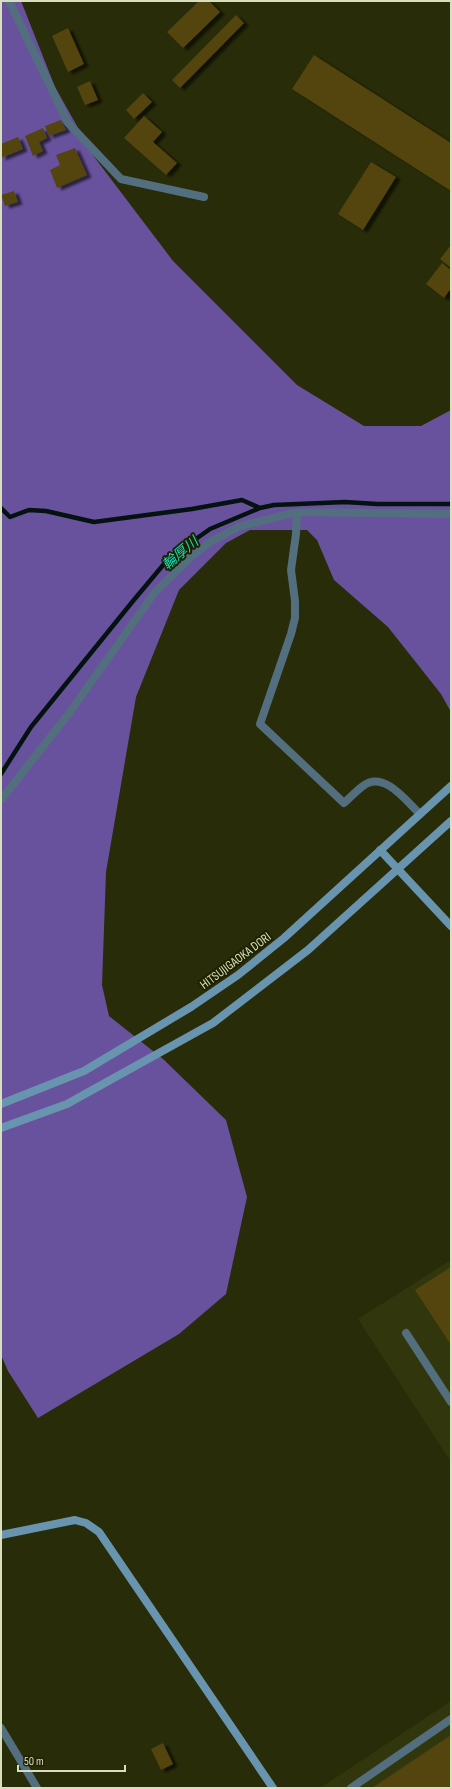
<svg xmlns="http://www.w3.org/2000/svg" width="452" height="1789" viewBox="0 0 452 1789" font-family="'Sofia Sans Condensed','Noto Sans JP',sans-serif">
<style>
.built{fill:#31360d}
.forest{fill:#68529e}
.lines{fill:none;stroke-linecap:round;stroke-linejoin:round}
.stream{stroke:#04130f;stroke-width:4.5}
.building{fill:#52450e;filter:url(#shadow)}
.lane{stroke:#536e7e;stroke-width:8}
.street{stroke:#536e7e;stroke-width:8}
.secondary{stroke:#6994af;stroke-width:8}
.labels{text-anchor:middle;stroke-width:4;stroke-linejoin:round;paint-order:stroke}
.street-label{font-size:13px;fill:#d9dfbe;stroke:#1f2200}
.water-label{font-size:14px;font-style:italic;fill:#12ddba;stroke:#1f2200}
</style>
<defs>
<filter id="shadow"><feDropShadow dx="4.5" dy="2.5" stdDeviation="1" flood-color="#0009"/></filter>
</defs>
<rect width="100%" height="100%" fill="#282c08"/>
<path class="built" d="M451 1260V1462L358 1319Z
M451 1701V1788H320Z"/>
<path class="forest" d="M1 1H21L55 87 95 158 173 261 297 385 364 426H421L451 410V712L441 694 388 627 334 580 317 540 307 530H250L226 543 179 590 136 697 106 872 102 985 109 1016 163 1059 226 1120 247 1197 226 1294 179 1334 38 1418 8 1371 1 1355Z"/>
<g class="lines">
<path class="stream" d="M1 508 10 517 29 510 46 511 94 522 192 509 242 500 260 508
M1 774 31 727 133 601 169 558 210 529 260 508 274 505 345 502 377 504H451"/>
</g>
<path class="building" d="M199 1H209L220 12 183 48 167 32Z
M236 15 244 23 180 88 172 80Z
M68 28 84 64 68 72 52 36Z
M314 55 451 143V191L292 89Z
M90 81 98 100 85 105 77 87Z
M143 93 152 102 134 119 126 110Z
M144 116 162 132 153 142 177 163 166 175 124 138Z
M61 120 66 130 49 136 45 126Z
M43 128 47 138 39 142 43 151 33 156 25 136Z
M18 137 23 149 1 158V144Z
M75 148 87 175 57 188 50 170 60 165 56 155Z
M371 162 396 177 363 230 338 214Z
M14 191 18 202 5 206 1 195Z
M451 245V268L440 259Z
M442 263 451 270V288L444 298 426 284Z
M451 1267V1345L415 1290Z
M451 1735V1788H372Z
M163 1743 173 1764 161 1770 151 1749Z"/>
<g class="lines">
<path class="lane" d="M406 1333 451 1402
M351 1788 451 1719"/>
<path class="street" d="M9 1 68 123 121 179 204 197
M297 512 296 534 291 570 295 601V618L291 634 260 724 344 803C350 798 356 791 363 786 384 770 406 801 420 814
M1 800 70 712 155 592 193 555 210 542 238 527 297 512 451 514
M1 1728 37 1788"/>
<path class="secondary" d="M380 850 451 926
M1 1104 84 1071 191 1007 238 975 284 938 451 786
M1 1128 67 1104 213 1023 308 950 451 821
M1 1535 75 1520 86 1523 99 1532 273 1788"/>
</g>
<g class="labels">
<g class="street-label">
<text transform="translate(235 960) rotate(-37)" y="5">HITSUJIGAOKA DORI</text>
</g>
<g class="water-label">
<text transform="translate(180 553) rotate(-40)" y="5">輪厚川</text>
</g>
</g>
<rect width="452" height="1789" fill="none" stroke="#d9dfbe" stroke-width="4"/>
<path d="M18 1765v6h107v-6" fill="none" stroke="#d9dfbe" stroke-width="2"/>
<text x="24" y="1765" font-size="12" fill="#d9dfbe" stroke="#1f2200" stroke-width="3" paint-order="stroke">50 m</text>
</svg>
